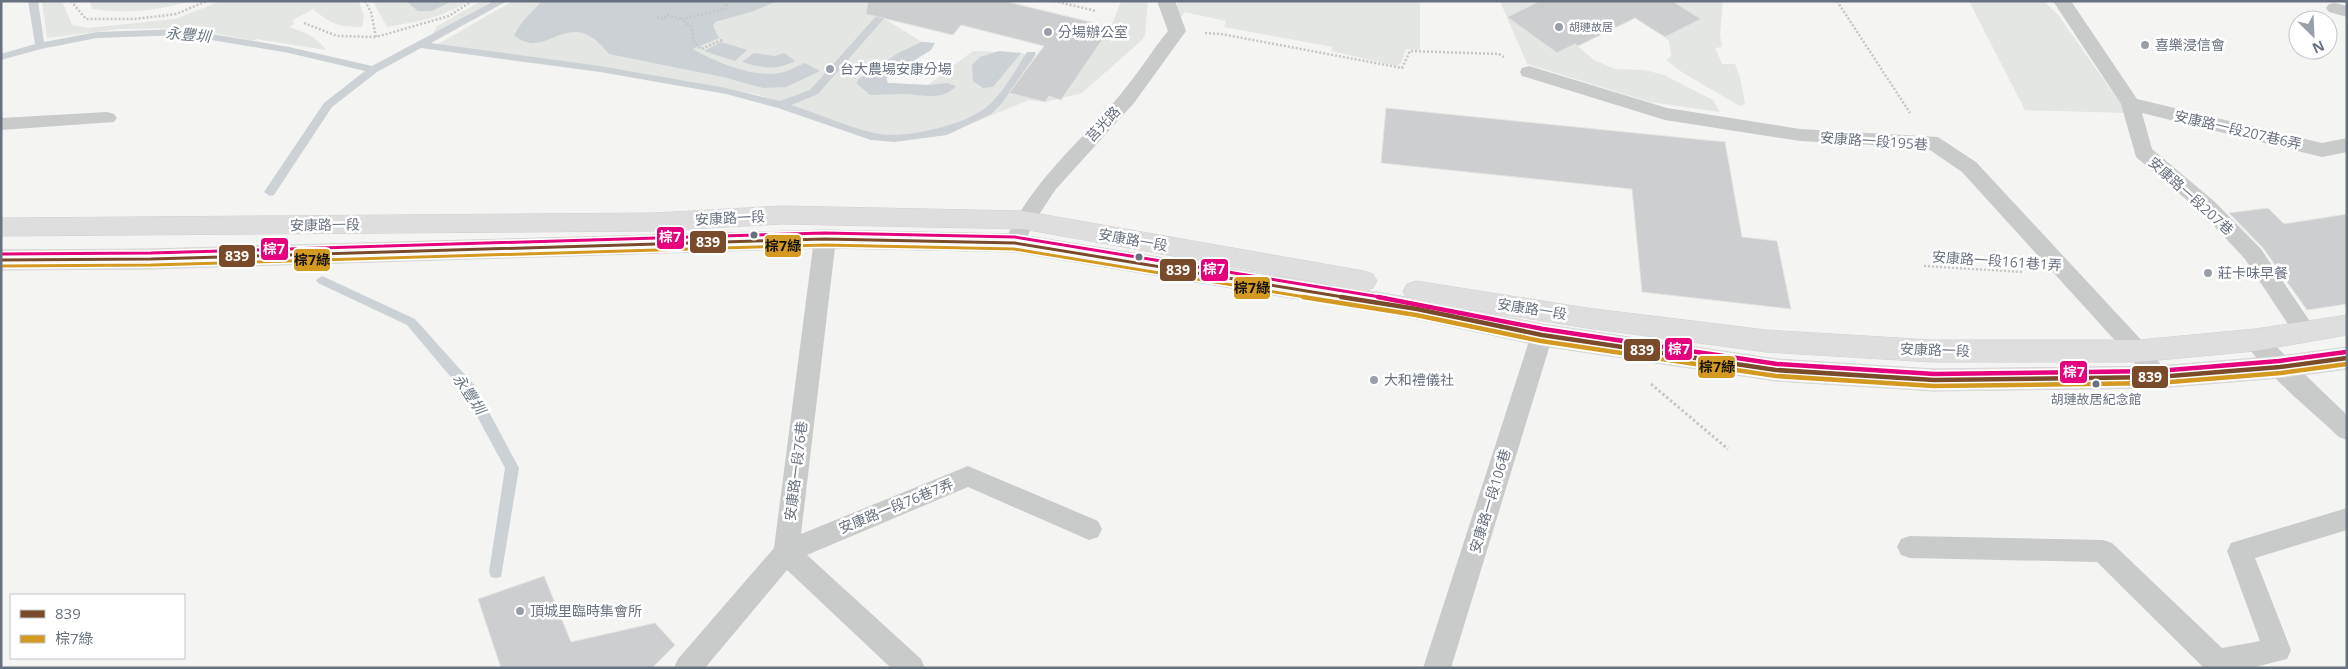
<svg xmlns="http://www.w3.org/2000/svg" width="2348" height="669" viewBox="0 0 2348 669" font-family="'Open Sans','Noto Sans TC',sans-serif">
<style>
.green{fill:#e3e6e2}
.water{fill:#ccd1d5}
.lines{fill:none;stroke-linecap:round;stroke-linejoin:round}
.stream{fill:#ccd1d5;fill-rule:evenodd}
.building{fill:#cdcecf;stroke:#e3e3e2}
.secondary-casing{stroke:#d0d0d1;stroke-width:1}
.path-far1{stroke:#c6c6c7;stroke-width:2.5;stroke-dasharray:2 2;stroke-linecap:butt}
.path{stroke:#c6c6c7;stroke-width:3;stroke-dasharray:2.5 2.5;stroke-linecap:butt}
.lane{fill:#c9caca;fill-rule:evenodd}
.secondary{fill:#dededf;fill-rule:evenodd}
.bus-1-far1-casing{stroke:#fff;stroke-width:6}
.bus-1-casing{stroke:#fff;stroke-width:8}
.bus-2-far1-casing{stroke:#fff;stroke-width:6}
.bus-2-casing{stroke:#fff;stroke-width:8}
.bus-3-far1-casing{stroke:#fff;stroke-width:6}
.bus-3-casing{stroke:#fff;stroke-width:8}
.bus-1-far1{stroke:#7a4b2a;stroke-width:3}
.bus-1{stroke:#7a4b2a;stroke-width:4.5}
.bus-2-far1{stroke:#d39920;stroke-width:3}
.bus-2{stroke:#d39920;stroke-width:4.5}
.bus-3-far1{stroke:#e5007d;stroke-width:3}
.bus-3{stroke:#e5007d;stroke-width:4.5}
.poi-dot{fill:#999fa8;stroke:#fff;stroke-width:2}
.bus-dot{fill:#68717f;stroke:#fff;stroke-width:2}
.labels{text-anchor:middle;stroke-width:5;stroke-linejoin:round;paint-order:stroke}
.far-poi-label{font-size:11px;fill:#68717f;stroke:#fff;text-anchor:start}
.bus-label{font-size:13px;fill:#68717f;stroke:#fff}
.poi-label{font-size:14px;fill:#68717f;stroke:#fff;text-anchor:start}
.street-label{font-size:14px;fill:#68717f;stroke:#fff}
.water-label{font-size:15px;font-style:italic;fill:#697882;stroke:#fff}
.line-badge{stroke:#fff;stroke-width:2}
.badge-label{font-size:14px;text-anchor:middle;font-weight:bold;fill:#fff}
.pale-badge-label{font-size:14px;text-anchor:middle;font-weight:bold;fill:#111}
</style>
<rect width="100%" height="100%" fill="#f4f4f3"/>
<path class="green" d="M42 1H62L72 25 88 28 175 19 221 1H359L364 16 362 27C338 27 331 24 313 9L291 21 295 23 289 27C304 32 317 37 326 50L256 39 253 41 190 28 120 29 47 38Z
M90 1H190C158 11 124 14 92 9Z
M373 1H469C443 17 417 22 387 27Z
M481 1H493L432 36 436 27Z
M513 1H897L883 18 922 42 935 43 931 50 886 78 888 83 928 85 973 51 1021 53 1082 69 1111 27 1121 1H1148L1145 35 1142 40 1082 93 1045 102 1029 100 944 135 899 141 873 139 786 110 791 105 756 94 635 73 438 44Z
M1177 1H1420V50L1406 49 1401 63 1397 66 1331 51 1333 47 1224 27 1226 21 1185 12 1182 16 1176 15Z
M1500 1H1540L1507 17 1557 53 1575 44 1594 60 1615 69 1645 70 1664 75 1713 100 1720 112 1650 102 1527 64Z
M1672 1H1723L1720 35 1722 47 1715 48 1722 64H1735L1740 77 1745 104 1740 106 1683 73 1666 60 1671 56 1669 41 1665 37 1700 19Z
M1969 1H2044L2059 16 2127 113 2025 110Z"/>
<path class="water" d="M406 1H452L432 11H418Z
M542 1H777L754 11 715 22 713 26 719 38 693 49C715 62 754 78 779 73 788 72 797 66 805 63L820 71 786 87 763 88 723 77 609 54C568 1 547 64 514 35L523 21Z
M721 42 747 50 735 61 704 51Z
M922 42 935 43 931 50 886 78 888 83 929 85 947 83 956 86C942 102 921 94 903 94 892 94 881 95 870 95L856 83 860 78 900 52Z
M999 51 1021 53 993 87 983 88 973 81 972 65 980 57Z
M754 53 775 56 784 53 795 61C775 71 763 68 742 62Z"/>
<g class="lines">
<path class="stream" d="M28 1H38L44 42 97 32 182 29 289 47 372 66 494 1H507L431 43 600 66 726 88 780 101 810 90 888 3 891 2 896 5 894 7 818 94 791 105C819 114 846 126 874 133 902 140 961 126 984 109 1002 96 1015 70 1027 52H1035L1036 54 1002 103 991 114 947 135 894 142 871 140 778 108 726 94 600 72 421 48 377 72 332 107 274 195 270 196 264 192 324 103 365 71 289 53 182 35 97 38 41 49 1 60V54L35 44Z
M322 276 415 319 475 386 519 468 501 577 496 578 491 577 489 572 505 468 465 394 407 325 318 283 316 280Z"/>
</g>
<path class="building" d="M868 1H1004L1111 27 1061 100 1049 96 1045 102 1009 93 1044 46 961 25 953 35 866 14Z
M1540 1H1672L1701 19 1665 37 1635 18 1578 46 1575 44 1557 53 1507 17Z
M1386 108 1725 142 1742 237 1777 241 1791 309 1642 292 1632 189 1381 163Z
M2268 208 2284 224 2347 214V304L2307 310 2263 248 2229 213Z
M544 576 571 642 655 623 675 645 652 668H501L478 599Z"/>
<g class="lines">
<defs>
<path id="secondary" d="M782 206 1023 211 1364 271 1373 274 1377 281 1373 288 1365 290 1406 297 1403 291 1407 284 1416 281 1587 308 1766 330 1932 340H2138L2255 329 2347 315V335L2255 351 2138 362H1932L1766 352 1587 328 1468 309 1542 324 1776 359 1934 369 2158 366 2280 356 2347 347V369L2280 378 2158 388 1934 391 1776 381 1542 346 1417 319 1015 252 825 248 151 269 1 270V250L151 249 825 230 1015 234 1334 285 1023 229 782 224 654 231 1 236V218L654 213Z"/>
</defs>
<use href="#secondary" class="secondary-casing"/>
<path class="path-far1" d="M71 1 86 19H135L176 14 207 1
M365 1 371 12 376 37 449 16 472 1
M1054 1 1096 11
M1837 1 1910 113
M657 17 663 19 667 15 682 19
M304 23 337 36 376 37
M1205 33 1221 34 1402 68 1410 51 1499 54 1504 57
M722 40 701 49 694 42 692 28 682 19 725 9 728 1
M1924 266 2023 272"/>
<path class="path" d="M1651 384 1728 449"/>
<path class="lane" d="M1157 1H1175L1186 31 1134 103 1056 189 1034 222 1022 248 1015 251 1008 248 1004 243C1031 181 1077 146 1120 95 1137 75 1151 52 1168 31Z
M2053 1H2071L2137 99 2322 143 2347 138V152L2322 157 2142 113 2152 149 2215 202 2261 249 2313 326 2316 332 2313 338 2305 341 2297 338 2245 259 2201 212 2136 157 2121 104Z
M2335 3 2347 6V17L2329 12 2326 8 2329 4Z
M1529 66 1667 108 1800 129 1938 137 1976 162 2146 345 2170 377 2166 383C2148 389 2140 370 2130 357L1962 172 1927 148 1800 141 1665 120 1522 76 1520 72 1522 68Z
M107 112 114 114 117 118 114 122 1 130V118Z
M825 231 832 234 836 239 801 534 968 466 1098 521 1102 529 1098 537 1089 540 968 487 807 555 921 659 925 668H891L787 570 705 668H674L678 659 774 548 814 239 818 234Z
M1542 326 1550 329 1553 335 1451 668H1423L1531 335 1534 329Z
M2255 331 2263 334 2347 415V440L2339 437C2313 412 2260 370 2244 340L2247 334Z
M2347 508V530L2255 558 2291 650 2287 659 2251 668H2204L2097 562 1910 558 1901 555 1897 547 1901 539 1910 536 2103 540 2112 543 2222 648 2260 641 2227 551 2231 543Z"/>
<use href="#secondary" class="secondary"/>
<defs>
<path id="bus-1-far1" d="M1 260 151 259 825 239 1015 243 1349 298"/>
<path id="bus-1" d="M1341 297 1417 309 1542 335 1776 370 1934 380 2158 377 2280 367 2347 358"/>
<path id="bus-2-far1" d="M1 266 151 265 825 245 1014 249 1311 298"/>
<path id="bus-2" d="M1303 297 1416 315 1541 341 1776 376 1934 386 2158 383 2281 373 2347 364"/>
<path id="bus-3-far1" d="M1 254 151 253 825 233 1015 237 1386 298"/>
<path id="bus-3" d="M1378 297 1543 329 1777 364 1934 374 2158 371 2279 361 2346 352"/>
</defs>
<use href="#bus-1-far1" class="bus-1-far1-casing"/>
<use href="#bus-1" class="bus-1-casing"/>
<use href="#bus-2-far1" class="bus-2-far1-casing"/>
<use href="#bus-2" class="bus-2-casing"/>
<use href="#bus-3-far1" class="bus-3-far1-casing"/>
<use href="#bus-3" class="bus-3-casing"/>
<use href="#bus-1-far1" class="bus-1-far1"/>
<use href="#bus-1" class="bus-1"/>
<use href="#bus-2-far1" class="bus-2-far1"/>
<use href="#bus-2" class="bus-2"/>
<use href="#bus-3-far1" class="bus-3-far1"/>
<use href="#bus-3" class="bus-3"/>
</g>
<g class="poi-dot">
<circle cx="1559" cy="27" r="5"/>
<circle cx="1048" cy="32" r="5"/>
<circle cx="2145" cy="45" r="5"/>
<circle cx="830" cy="69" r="5"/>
<circle cx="2208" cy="273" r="5"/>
<circle cx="1374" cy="380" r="5"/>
<circle cx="520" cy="611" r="5"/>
</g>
<g class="bus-dot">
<circle cx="754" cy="235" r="4.5"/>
<circle cx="1139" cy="257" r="4.5"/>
<circle cx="2096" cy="384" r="4.5"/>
</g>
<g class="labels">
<g class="far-poi-label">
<text x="1569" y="31">胡璉故居</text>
</g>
<g class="bus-label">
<text x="2096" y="404">胡璉故居紀念館</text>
</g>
<g class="poi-label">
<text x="1058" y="37">分場辦公室</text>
<text x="2155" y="50">喜樂浸信會</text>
<text x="840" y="74">台大農場安康分場</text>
<text x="2218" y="278">莊卡味早餐</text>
<text x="1384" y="385">大和禮儀社</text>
<text x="530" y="616">頂城里臨時集會所</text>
</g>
<g class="street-label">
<text transform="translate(1103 124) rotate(-47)" y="5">莒光路</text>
<text transform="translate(2238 130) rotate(13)" y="5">安康路一段207巷6弄</text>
<text transform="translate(1874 141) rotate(4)" y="5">安康路一段195巷</text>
<text transform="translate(2191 196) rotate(42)" y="5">安康路一段207巷</text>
<text transform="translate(730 218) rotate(-3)" y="5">安康路一段</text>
<text transform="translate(325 225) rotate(-1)" y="5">安康路一段</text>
<text transform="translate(1133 240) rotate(10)" y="5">安康路一段</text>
<text transform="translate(1997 261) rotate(4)" y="5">安康路一段161巷1弄</text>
<text transform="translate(1532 309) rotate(9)" y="5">安康路一段</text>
<text transform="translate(1935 350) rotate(2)" y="5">安康路一段</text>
<text transform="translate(796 471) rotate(-83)" y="5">安康路一段76巷</text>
<text transform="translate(1490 501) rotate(-73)" y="5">安康路一段106巷</text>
<text transform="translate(896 506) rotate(-22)" y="5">安康路一段76巷7弄</text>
</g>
<g class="water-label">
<text transform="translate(188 35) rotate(5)" y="5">永豐圳</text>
<text transform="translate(469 394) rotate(56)" y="5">永豐圳</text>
</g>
</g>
<g class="line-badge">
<rect x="656" y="226" width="29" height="24" rx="5" fill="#e5007d"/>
<rect x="689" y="230" width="38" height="24" rx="5" fill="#7a4b2a"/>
<rect x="764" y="234" width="38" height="24" rx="5" fill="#d39920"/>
<rect x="260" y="237" width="29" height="24" rx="5" fill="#e5007d"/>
<rect x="218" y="244" width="38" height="24" rx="5" fill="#7a4b2a"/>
<rect x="293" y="248" width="38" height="24" rx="5" fill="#d39920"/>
<rect x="1200" y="258" width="29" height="24" rx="5" fill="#e5007d"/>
<rect x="1159" y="258" width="38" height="24" rx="5" fill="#7a4b2a"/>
<rect x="1233" y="276" width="38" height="24" rx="5" fill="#d39920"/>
<rect x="1664" y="337" width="29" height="24" rx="5" fill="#e5007d"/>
<rect x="1623" y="338" width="38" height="24" rx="5" fill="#7a4b2a"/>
<rect x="1697" y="355" width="39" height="24" rx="5" fill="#d39920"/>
<rect x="2059" y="360" width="29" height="24" rx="5" fill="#e5007d"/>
<rect x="2131" y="365" width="38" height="24" rx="5" fill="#7a4b2a"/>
</g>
<g class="badge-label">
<text x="670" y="242">棕7</text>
<text x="708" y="247">839</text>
<text x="274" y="254">棕7</text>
<text x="237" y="261">839</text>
<text x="1214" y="274">棕7</text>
<text x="1178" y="275">839</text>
<text x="1679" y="354">棕7</text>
<text x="1642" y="355">839</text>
<text x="2074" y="377">棕7</text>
<text x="2150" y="382">839</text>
</g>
<g class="pale-badge-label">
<text x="783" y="251">棕7綠</text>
<text x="312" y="265">棕7綠</text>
<text x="1252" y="293">棕7綠</text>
<text x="1717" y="372">棕7綠</text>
</g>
<rect width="2348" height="669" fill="none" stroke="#68717f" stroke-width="5"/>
<rect x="10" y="594" width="175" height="65" fill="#ffffff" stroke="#c3c6cc"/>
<rect x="20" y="610" width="25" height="8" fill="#7a4b2a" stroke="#c3c6cc"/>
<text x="55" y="619" font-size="15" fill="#68717f">839</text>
<rect x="20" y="635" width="25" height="8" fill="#d39920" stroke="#c3c6cc"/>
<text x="55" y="644" font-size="15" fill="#68717f">棕7綠</text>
<g transform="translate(2313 35) rotate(156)"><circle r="24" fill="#ffffff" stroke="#c3c6cc"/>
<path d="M0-4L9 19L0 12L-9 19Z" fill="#999fa8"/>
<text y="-8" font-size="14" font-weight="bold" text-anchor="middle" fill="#68717f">N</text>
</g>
</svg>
